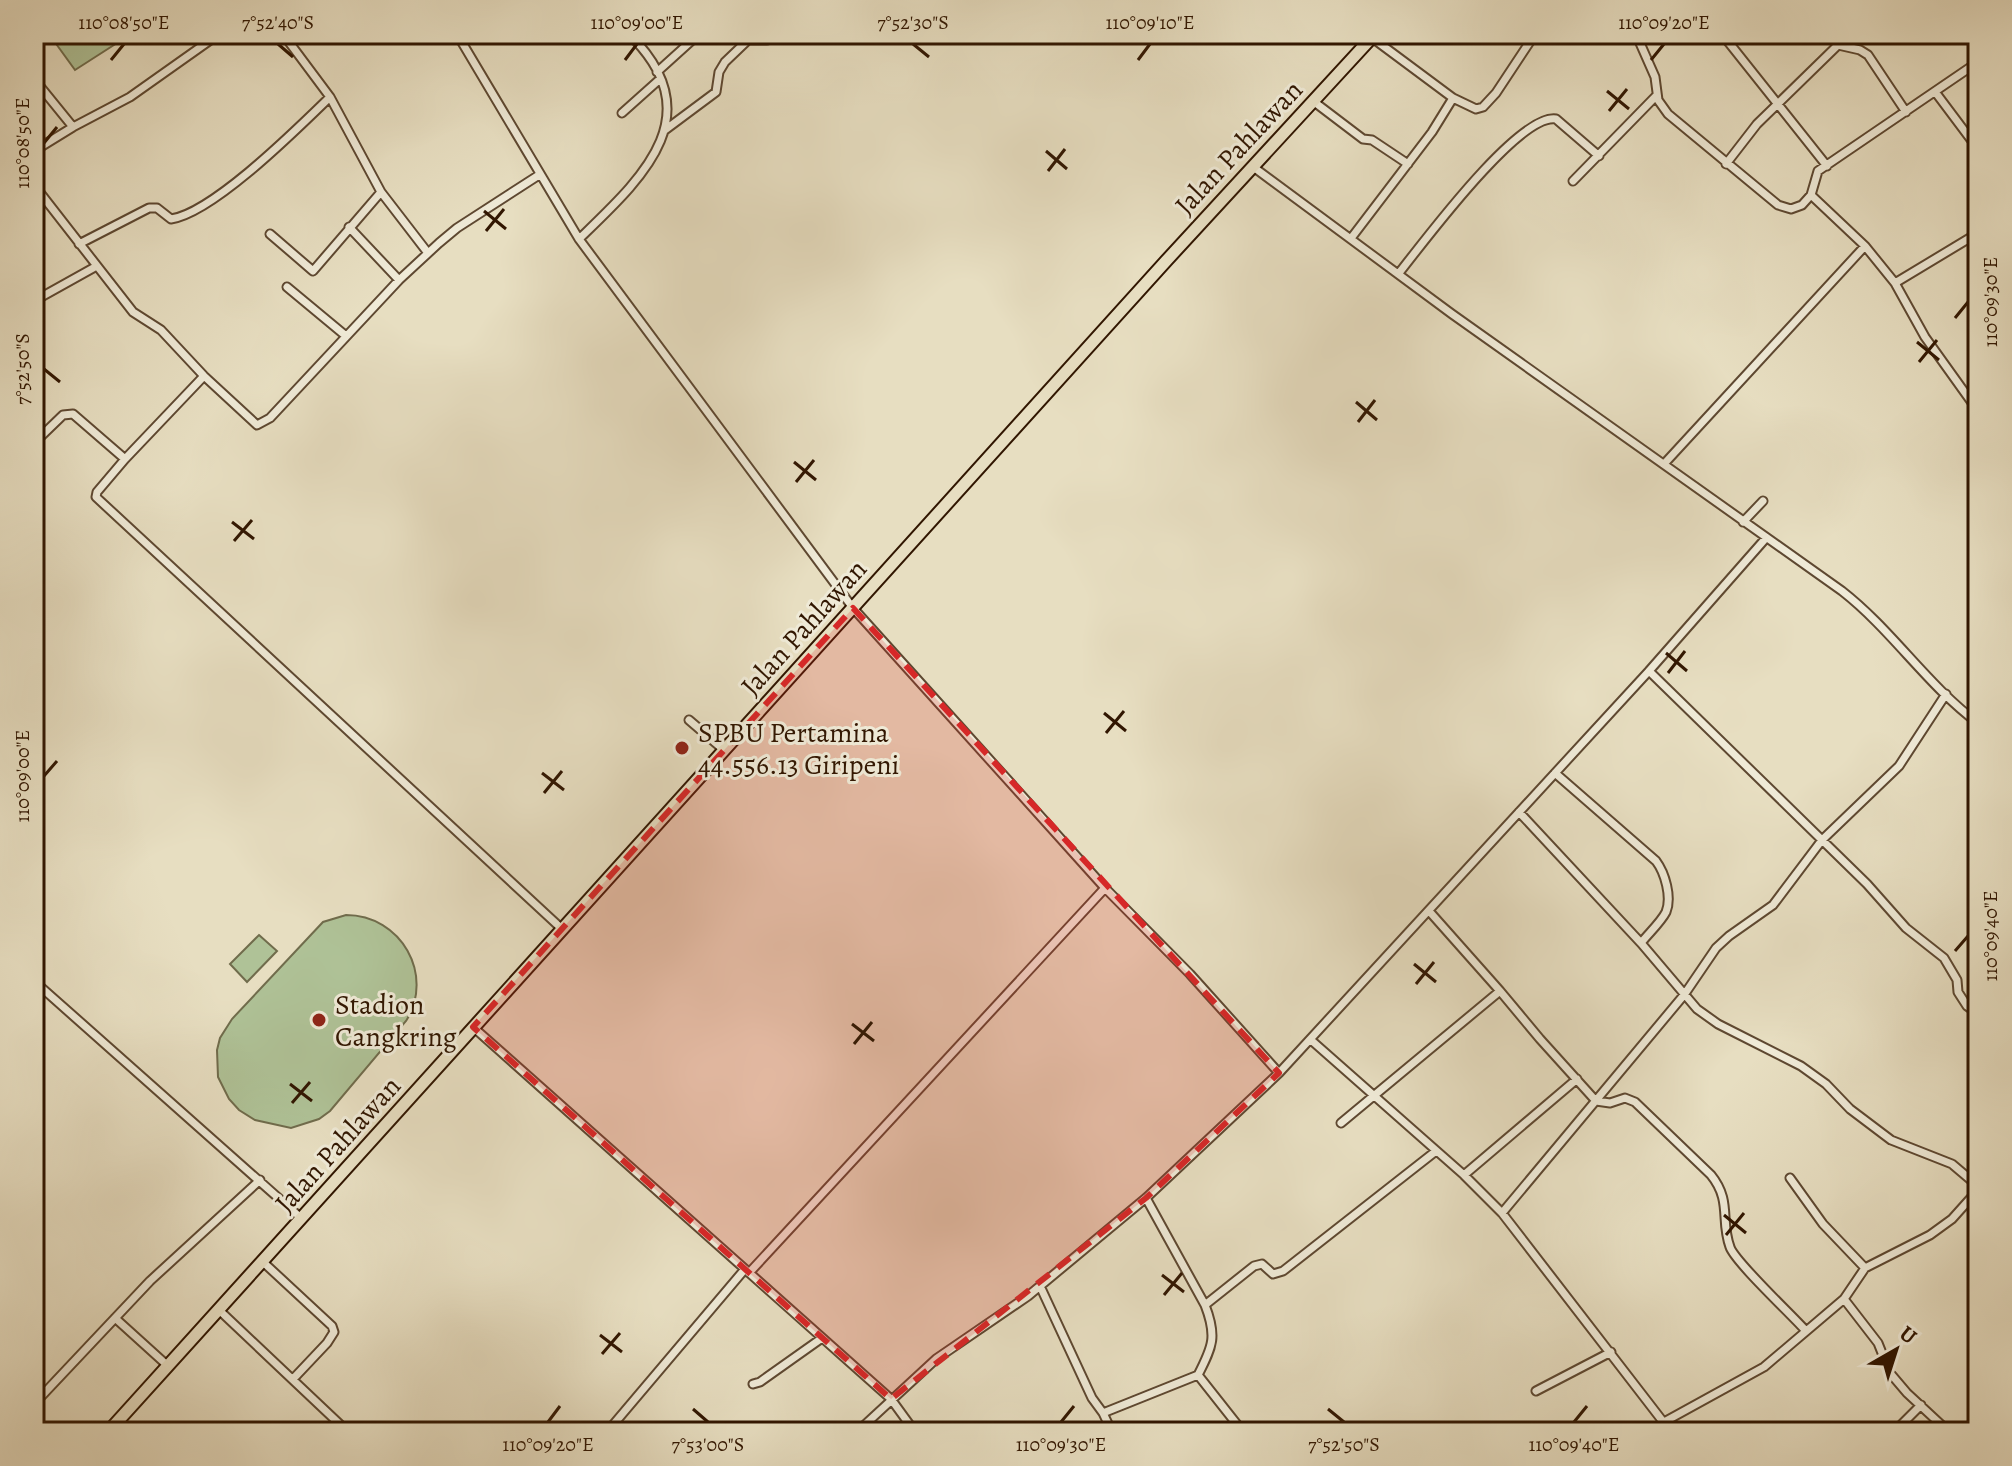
<svg xmlns="http://www.w3.org/2000/svg" width="2012" height="1466" viewBox="0 0 2012 1466" font-family="Alegreya,serif">
<style>
.green{fill:#afc297;stroke:#706c4c;stroke-width:2}
.lines{fill:none;stroke-linecap:round;stroke-linejoin:round}
.street-casing{stroke:#5e4831;stroke-width:11}
.primary-casing{stroke:#311601;stroke-width:15}
.street{stroke:#efead7;stroke-width:7}
.primary{stroke:#e7dec1;stroke-width:11}
.marked{fill:#d62828;fill-opacity:0.2;stroke:#d62828;stroke-width:6;stroke-dasharray:16 10;stroke-linejoin:round}
.ticks{fill:none;stroke:#311601;stroke-width:3}
.poi-dot{fill:#8f2418;stroke:#efead7;stroke-width:3}
.labels{text-anchor:middle;stroke-width:6;stroke-linejoin:round;paint-order:stroke}
.street-label{font-size:28px;fill:#311601;stroke:#efead7}
.poi-label{font-size:28px;fill:#311601;stroke:#efead7;text-anchor:start}
.neatline{fill:none;stroke:#311601;stroke-width:3}
.ticks-label{font-size:20px;text-anchor:middle;fill:#311601}
</style>
<rect width="100%" height="100%" fill="#e7dec1"/>
<filter id="stains"><feTurbulence type="fractalNoise" baseFrequency=".0025" numOctaves="4"/><feColorMatrix values="0 0 0 0 .2 0 0 0 0 .09 0 0 0 0 .02 0 0 0 .5 -.17"/></filter>
<radialGradient id="worn" r=".72"><stop offset=".6" stop-color="#630" stop-opacity="0"/><stop offset="1" stop-color="#630" stop-opacity=".3"/></radialGradient>
<path class="green" d="M49 34H131L75 70Z
M346 915C401 915 435 975 406 1021L330 1111 319 1119 291 1128 255 1120 239 1110 229 1099 218 1077 217 1050 220 1038 232 1019 323 922Z
M259 935 277 951 247 982 230 964Z"/>
<g class="lines">
<defs>
<path id="street" d="M457 34 579 239 853 608 1105 888 1190 974 1279 1073
M1367 34 1453 98 1476 109 1483 107 1496 93 1535 34
M1636 34 1655 77 1658 100 1668 114 1778 205 1791 209 1802 205 1811 195 1818 171 1978 62
M1722 34 1827 166
M1829 34 1838 45 1860 50 1868 55 1906 112
M657 72 699 34
M34 79 73 127 130 97 219 34
M1936 93 1978 149
M1313 101 1363 139 1372 140 1408 164
M622 113 660 79
M665 130 716 92 719 72 725 62 748 40H767L773 34
M34 151 73 127
M1726 164 1757 124 1838 45
M1252 166 1452 314 1842 591C1892 630 1927 685 1978 723
M1573 181 1657 95
M34 185 133 312 161 330 204 376 257 425 270 418 399 280 439 243 457 228 539 175
M381 192 428 253
M1811 195 1865 246 1895 283 1925 337 1978 411
M349 227 399 280
M270 234 313 271 381 192 330 97 283 34
M1352 237 1432 132 1453 98
M579 239C641 179 713 116 629 34
M79 244 149 208H157L171 219C213 213 298 128 330 97
M1399 273C1423 243 1519 113 1556 119L1599 156
M1895 283 1978 233
M287 287 346 336
M34 301 95 267
M204 376 125 459 97 492 96 497 562 929
M34 443 63 415 73 414 125 459
M1664 464 1865 246
M1743 522 1763 501
M1946 694 1899 766 1822 840 1867 884 1906 928 1944 958 1957 980 1958 992 1967 1006 1978 1014
M689 720 724 750
M1555 773 1656 861C1665 873 1672 897 1666 912 1661 922 1648 934 1641 943
M1519 812 1641 943 1697 1009 1718 1024 1801 1066 1826 1084 1850 1109 1891 1140 1952 1164 1978 1186
M1429 911 1500 991
M34 981 301 1218
M473 1027 891 1399 915 1432
M1311 1040 1464 1175 1502 1213 1671 1432
M1341 1123 1500 991 1540 1039 1596 1101 1610 1103 1625 1098 1635 1102 1711 1175C1732 1201 1720 1220 1730 1247 1735 1262 1792 1315 1806 1331
M1464 1175 1577 1079
M1790 1178 1823 1224 1865 1268 1930 1235 1952 1219 1978 1190
M1146 1198 1205 1305 1254 1266 1262 1264 1273 1274 1283 1271 1436 1151
M1502 1213 1684 995 1716 948 1729 936 1773 905 1822 840 1649 671
M263 1262 332 1326 334 1332 327 1343 293 1379
M749 1273 1105 888
M1040 1286 1092 1398 1103 1413 1198 1375C1213 1346 1217 1336 1205 1305
M1844 1299 1878 1343 1890 1373 1907 1393 1949 1432
M219 1310 348 1432
M115 1318 168 1366
M1198 1375 1243 1432
M753 1384 760 1382 822 1338
M1536 1391 1611 1352
M34 1404 150 1281 260 1180
M1103 1413 1112 1432
M607 1432 745 1269
M857 1432 936 1359 1028 1296 1146 1198 1279 1073 1649 671 1766 538
M1650 1432 1664 1422 1764 1367 1844 1299 1865 1268
M1894 1432 1921 1405"/>
<path id="primary" d="M108 1432 1166 261 1375 34"/>
</defs>
<use href="#street" class="street-casing"/>
<use href="#primary" class="primary-casing"/>
<use href="#street" class="street"/>
<use href="#primary" class="primary"/>
</g>
<path class="marked" d="M853 608 1279 1073 1146 1198 891 1399 473 1027Z"/>
<path class="ticks" d="M278 44 293 57M913 44 929 57M111 60 124 44M625 60 637 44M1138 60 1150 44M1651 60 1664 44M1607 91 1629 109M1609 111 1627 89M44 143 57 127M1046 151 1067 169M1048 171 1065 149M484 211 506 229M486 231 504 209M1955 318 1968 302M1917 342 1939 360M1919 362 1937 340M44 369 60 382M1356 402 1377 420M1358 422 1375 400M794 462 816 480M796 482 814 460M232 522 254 539M234 541 252 520M1666 653 1687 671M1668 673 1685 651M1104 713 1126 731M1106 733 1124 711M542 773 564 790M44 776 57 761M544 793 562 771M1955 951 1968 936M1414 964 1436 982M1416 984 1434 962M852 1024 874 1041M854 1044 872 1022M290 1084 312 1101M292 1103 310 1082M1724 1215 1746 1233M1726 1235 1744 1213M1162 1275 1184 1292M1164 1295 1182 1273M600 1335 622 1352M602 1354 620 1333M693 1409 708 1422M1328 1409 1344 1422M548 1422 560 1406M1061 1422 1074 1406M1574 1422 1587 1406"/>
<g class="poi-dot">
<circle cx="682" cy="748" r="8"/>
<circle cx="319" cy="1020" r="8"/>
</g>
<g class="labels">
<g class="street-label">
<text transform="translate(1238 147) rotate(-47)" y="10">Jalan Pahlawan</text>
<text transform="translate(803 627) rotate(-48)" y="10">Jalan Pahlawan</text>
<text transform="translate(337 1144) rotate(-48)" y="10">Jalan Pahlawan</text>
</g>
<g class="poi-label">
<text x="698" y="742">SPBU Pertamina<tspan x="698" dy="32">44.556.13 Giripeni</tspan></text>
<text x="335" y="1014">Stadion<tspan x="335" dy="32">Cangkring</tspan></text>
</g>
</g>
<rect width="2012" height="1466" fill="none" stroke="#e7dec1" stroke-width="88"/>
<g transform="translate(1896 1350) rotate(39)" stroke="#efead7" stroke-width="6" paint-order="stroke">
<path d="M0-6L14 30L0 20L-14 30Z" fill="#311601"/>
<text y="-12" font-size="22" font-weight="bold" text-anchor="middle" fill="#311601">U</text>
</g>
<rect x="44" y="44" width="1924" height="1378" class="neatline"/>
<g class="ticks-label">
<text x="124" y="29">110°08'50"E</text>
<text x="278" y="29">7°52'40"S</text>
<text x="637" y="29">110°09'00"E</text>
<text x="913" y="29">7°52'30"S</text>
<text x="1150" y="29">110°09'10"E</text>
<text x="1664" y="29">110°09'20"E</text>
<text transform="translate(22 143) rotate(-90)" y="7">110°08'50"E</text>
<text transform="translate(1990 302) rotate(-90)" y="7">110°09'30"E</text>
<text transform="translate(22 369) rotate(-90)" y="7">7°52'50"S</text>
<text transform="translate(22 776) rotate(-90)" y="7">110°09'00"E</text>
<text transform="translate(1990 936) rotate(-90)" y="7">110°09'40"E</text>
<text x="548" y="1451">110°09'20"E</text>
<text x="708" y="1451">7°53'00"S</text>
<text x="1061" y="1451">110°09'30"E</text>
<text x="1344" y="1451">7°52'50"S</text>
<text x="1574" y="1451">110°09'40"E</text>
</g>
<rect width="100%" height="100%" filter="url(#stains)"/>
<rect width="100%" height="100%" fill="url(#worn)"/>
</svg>
